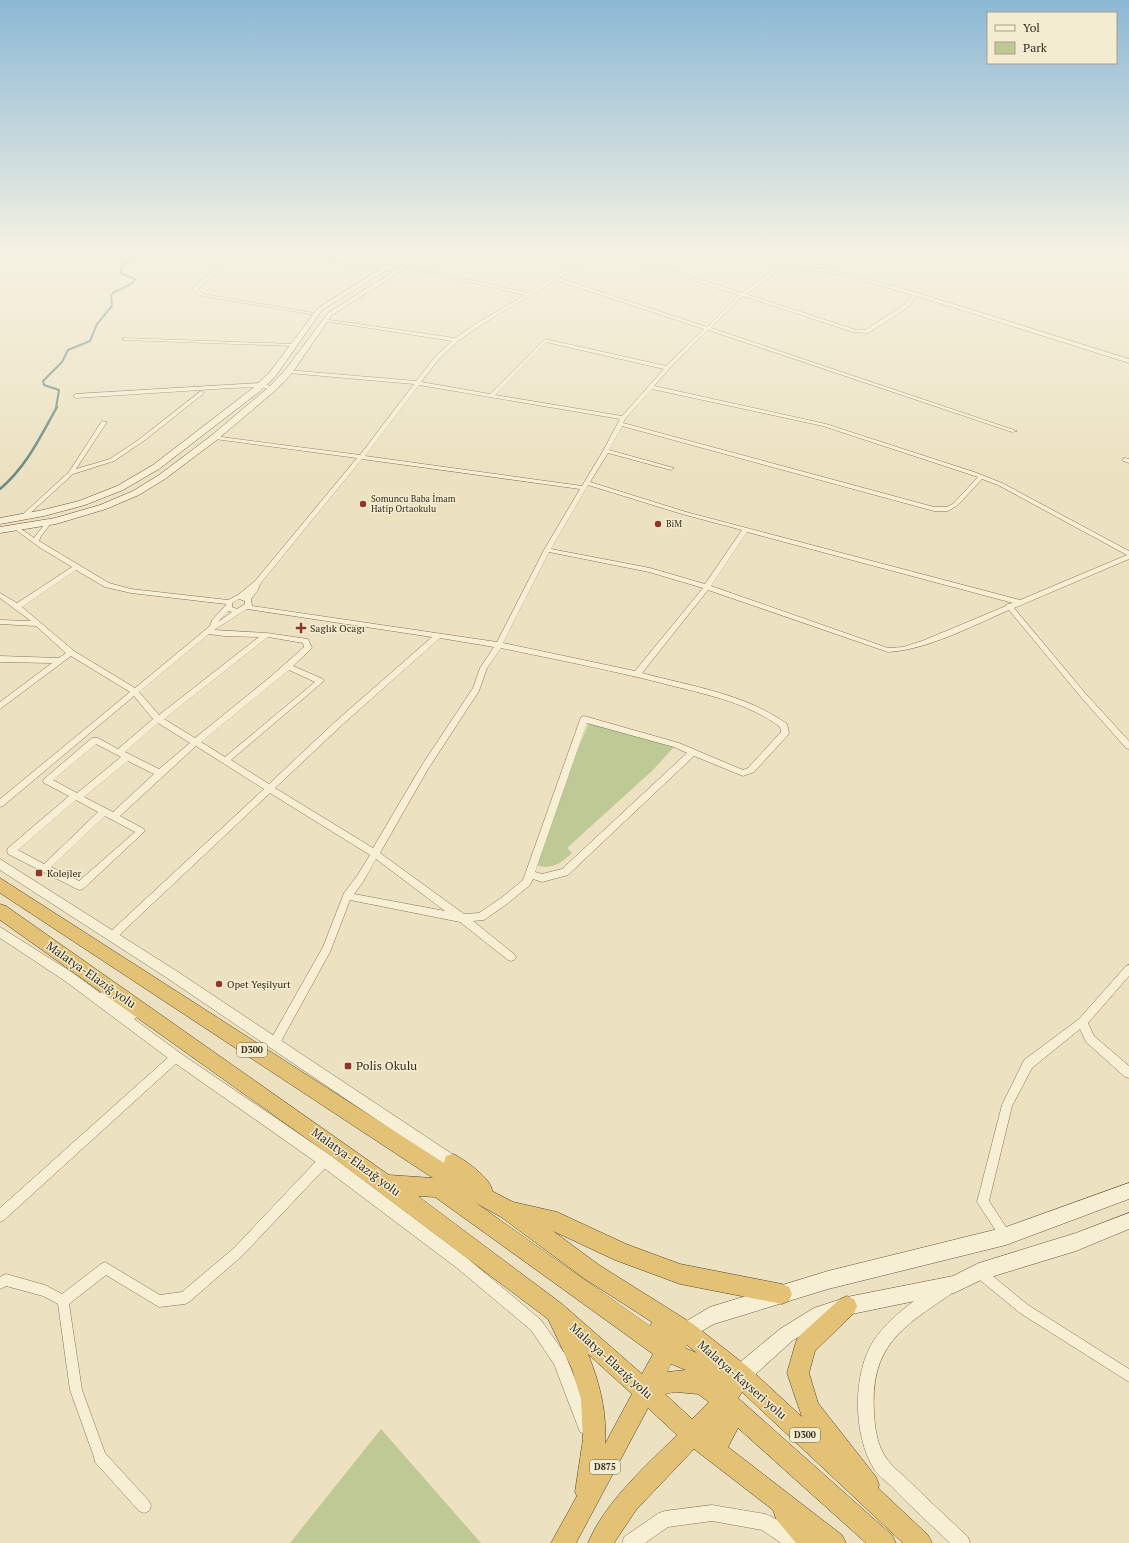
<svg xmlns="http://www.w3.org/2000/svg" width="1129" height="1543" viewBox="0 0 1129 1543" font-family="'PT Serif',serif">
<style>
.green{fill:#bfc995}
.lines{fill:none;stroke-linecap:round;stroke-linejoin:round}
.stream-far1{stroke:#6b8b86;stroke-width:2}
.stream{stroke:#6b8b86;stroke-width:2.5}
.minor-casing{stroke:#847459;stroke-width:1}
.tertiary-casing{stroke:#847459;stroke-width:1}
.secondary-casing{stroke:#66553d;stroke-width:1}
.trunk-casing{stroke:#52422e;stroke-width:1}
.minor{fill:#f7efd3;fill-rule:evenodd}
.tertiary{fill:#f7efd3;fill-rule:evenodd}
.secondary{fill:#f7efd3;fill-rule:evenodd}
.trunk{fill:#e3c276;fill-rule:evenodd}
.poi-dot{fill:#90342c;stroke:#f3ecd0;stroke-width:1.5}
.labels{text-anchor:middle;stroke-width:3;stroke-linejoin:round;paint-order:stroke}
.far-poi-label{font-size:9px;fill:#342a1d;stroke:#f3ecd0;text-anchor:start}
.shield{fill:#f3ecd0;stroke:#6d6453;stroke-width:1}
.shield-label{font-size:9px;font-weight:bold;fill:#342a1d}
.poi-label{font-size:10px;fill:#342a1d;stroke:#f3ecd0;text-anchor:start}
.near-street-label{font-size:12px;fill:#342a1d;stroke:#f3ecd0}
.near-poi-label{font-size:12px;fill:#342a1d;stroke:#f3ecd0;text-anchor:start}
</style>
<rect width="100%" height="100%" fill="#ece2c1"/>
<path class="green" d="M589 723 672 745 674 747 653 770 567 848 572 853C560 864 552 870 535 865L531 860Z
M381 1429 481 1543H290Z"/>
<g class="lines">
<path class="stream-far1" d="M56 408 59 390 44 385 43 381 62 362 68 350 90 341 97 324 112 306 111 296 113 293 133 283 135 279 121 273V267L139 253"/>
<path class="stream" d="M0 489C27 466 40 437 57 407"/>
<defs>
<path id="minor" d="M233 253H238L198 289 203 294 314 313H316V315L202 296 193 290V288Z
M258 253H271L384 267 386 268 384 269Z
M594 253H599L559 278 707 327 739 295 611 253H617L742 293 770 272 776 266 775 257 780 253H785L779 257V261C790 268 806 272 817 263L816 259 806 253H811L820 258 821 263 816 268 845 273 918 293 1129 359V363L917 296 907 308 868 333 853 332 743 296 711 328 1017 431 1012 432 708 330 669 369 654 386 826 424 974 472 1002 483 1129 551V559L1014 608 1085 693 1129 741V749L1126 748 1080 696 1009 610C972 626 927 650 888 652L708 590 642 673C690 686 746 694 787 724L789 733 788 735 754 772 743 776 694 756 568 875 542 882 533 879 530 885 507 904 484 920 473 921 514 954 516 957 514 960 511 961 508 960 460 922 350 900 330 952 279 1045 275 1047 271 1045 270 1042 271 1039 323 947 344 893 357 876 370 855 270 793 116 938 113 939 110 938 108 935 110 932 264 789 196 746 120 816 144 829 145 831 83 889 80 890 77 889 8 854 7 851 8 848 69 796 44 783 43 781 44 779 92 738H98L118 749 153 719 134 696 3 806 0 807V799L130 692 71 656 0 709V702L52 663 0 662V656L59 658 66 653 36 626 0 624V620L31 621 0 598V593L17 603 72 567 39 547 12 527 13 526H17L34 538 47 521H51L52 522 41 536 39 541 109 583 131 589 228 600 238 595 255 581 357 458 215 439 212 437 213 436 360 455 414 384 289 373 286 371 287 370 416 381 435 357 452 341 325 321H323V319L455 338 477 323 525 295 405 267 403 266V265L528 293ZM780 265 798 271 811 270 845 275 913 295 903 306 865 330H856L746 294 774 274ZM556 280 704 329 666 366 545 339 490 394 421 382 439 359 458 341 481 325ZM546 342 664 369 622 416 495 395ZM419 385 620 419 603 451 582 486 365 456ZM652 389 823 426 978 477 954 503 947 507H934L623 423 625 419ZM622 426 934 511H948L958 505 982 479 998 485 1127 555 1020 600 686 512 590 482 608 453 671 470 674 468 609 450ZM362 459 580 489 544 550 497 642 252 606 251 599 258 590 260 584ZM588 485 682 514 742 530 705 584 650 568 551 549ZM747 532 1013 603 1007 604 1006 606 922 641 903 647 888 648 711 586ZM549 552 649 572 703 588 635 671 503 643ZM76 570 105 587 131 593 226 604V605L212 620 210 626 135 688 74 651 22 607ZM239 599 245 601V604L237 609 232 607V603ZM247 609 432 637 336 721 269 784 231 760 324 681 323 679 293 666 312 648 308 639 267 633 214 630ZM228 611 232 612 218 622ZM209 634 224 636 259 637 159 715 139 692ZM268 637 303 643 304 647 269 678 195 738 164 719ZM440 638 494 647 480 668 473 688 422 765 373 848 275 788 342 725ZM501 648C558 660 616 671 673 686 709 695 750 704 780 727L781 732 748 768 743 770 679 743 584 716 581 717 523 880 501 898 479 913 464 914 380 853 428 769 479 691 487 668ZM289 670 315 682 225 757 201 742ZM158 723 190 743 159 769 125 752ZM587 723 674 747 687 753 562 869 542 874 535 872ZM96 744 121 757 77 793 53 780ZM128 761 154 774 113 812 84 797ZM76 800 98 812 44 864 18 850ZM105 816 135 832 79 881 51 867ZM376 859 445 911 354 894 363 882Z
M1108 253H1114L1129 259V261Z
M123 338 293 344 295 345 293 346 125 340H123Z
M261 383 276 388 273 390 261 387 231 388 76 398 73 396 76 394Z
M201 391 204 393 203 394 145 440 114 461 73 474 25 518H21V516L69 472 102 421 107 422 76 469 110 459 141 438Z
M1125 458 1129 459V463L1123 461V459Z
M1129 965V976L1088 1023 1094 1036 1129 1066V1078L1125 1077 1086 1042 1080 1029 1032 1068 1012 1106 989 1201 1012 1236 1010 1240 1006 1242 1002 1240 977 1202 1002 1105 1024 1060 1079 1019 1126 966Z
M176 1052 180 1054 181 1057 180 1060 4 1220 0 1222V1208L172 1054Z
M325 1155 329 1156 330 1160 329 1164 242 1256 189 1302 185 1304 159 1307 106 1275 69 1304 82 1390 105 1453 149 1501 151 1506 149 1511 144 1513 139 1511 95 1462 94 1457 70 1390 58 1304 43 1296 6 1286 0 1289V1277L6 1274 45 1285 62 1294 101 1264 105 1262 160 1295 182 1292 234 1248 321 1156Z
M979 1266 983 1268 1028 1305 1129 1369V1382L1020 1313 975 1276 973 1272 975 1268Z"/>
<path id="tertiary" d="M384 266 400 270 401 271 398 273 382 269V267Z
M0 859 175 970 458 1158 460 1163 458 1168 453 1170 448 1168 167 978 0 870Z
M0 927 73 973 100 993 104 991 108 993 138 1009 140 1013 138 1017 134 1019 180 1053 330 1155 467 1258 541 1320 565 1354 594 1426 592 1432 586 1434 580 1432 554 1364 531 1330 457 1268 320 1165 172 1061 65 981 0 938Z
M946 1282 951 1284 953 1289 951 1294C901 1328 870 1346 874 1413 875 1428 877 1446 887 1459 892 1466 898 1471 904 1476 925 1497 947 1517 968 1537L970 1543H950C930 1524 910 1506 891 1486 885 1480 878 1476 874 1469 853 1435 852 1374 874 1340 888 1319 922 1292 946 1282Z
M712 1505 765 1514C776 1518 800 1532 804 1543H781L762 1530 712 1521 668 1527 645 1543H622L624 1537 659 1513 665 1511Z"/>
<path id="secondary" d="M406 253H414L322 310 275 377 259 392 159 469 123 490 85 505 44 516 0 524V518L43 510 79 501 117 486 153 465 253 388 269 373 318 308Z
M422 253H430L332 315 292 373 276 390 218 439 165 479 139 495 106 509 56 524 0 533V527L55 518 100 505 133 491 159 475 212 435 270 386 286 369 328 313Z
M1129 1183V1199L1006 1245 828 1289 714 1324 686 1340 680 1337 677 1331 680 1325 710 1307 828 1271 1006 1227Z
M1129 1213V1229L1076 1251 981 1280 954 1293 847 1315 819 1324 792 1341 747 1382 740 1384 733 1382 731 1375 733 1368 780 1329 814 1308 847 1297 953 1276 979 1263 1076 1233Z"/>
<path id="trunk" d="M0 878 444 1163 446 1156 453 1154C463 1158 493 1180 492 1191L513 1202 557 1212 626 1244 680 1264 782 1284 789 1287 792 1294 789 1301 782 1304 680 1284 615 1260 553 1231 599 1265 693 1324 748 1367 802 1417 787 1373 795 1345 798 1337 840 1299 847 1296 854 1299 857 1306 854 1313 815 1351 809 1373 818 1403 876 1477 879 1485 878 1488 928 1535 932 1543H903L742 1392 738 1398 892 1535 896 1543H866L738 1428 728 1447 842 1535 846 1543H796L776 1519 773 1510 694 1449 636 1510 614 1543H588C605 1502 646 1466 677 1435L648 1408 576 1543H551L577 1496 575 1492 583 1439 581 1399 572 1369 548 1319 334 1158 0 920V904L6 906 389 1175 433 1178 0 893ZM418 1196 435 1197 653 1354 642 1374 562 1304ZM476 1203 501 1217 585 1279 652 1322 650 1326ZM687 1345 697 1353 685 1348ZM588 1354 632 1394 605 1444C607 1412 600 1384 588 1354ZM671 1364 686 1370 667 1372ZM676 1392 698 1394 709 1402 692 1419 665 1394Z"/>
</defs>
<use href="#minor" class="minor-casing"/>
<use href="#tertiary" class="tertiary-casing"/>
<use href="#secondary" class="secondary-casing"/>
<use href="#trunk" class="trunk-casing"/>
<use href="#minor" class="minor"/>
<use href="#tertiary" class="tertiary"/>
<use href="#secondary" class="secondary"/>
<use href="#trunk" class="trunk"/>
</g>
<linearGradient id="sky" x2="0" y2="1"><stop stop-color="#8cb8d5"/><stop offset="0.54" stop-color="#f6f2e3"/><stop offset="1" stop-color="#f6f2e3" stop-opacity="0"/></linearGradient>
<rect width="1129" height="469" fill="url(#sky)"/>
<g class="poi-dot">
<circle cx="363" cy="504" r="4"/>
<circle cx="658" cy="524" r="4"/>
<path d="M299 622h4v4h4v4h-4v4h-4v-4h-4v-4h4z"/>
<rect x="35" y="869" width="8" height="8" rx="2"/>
<circle cx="219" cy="984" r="4"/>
<rect x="344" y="1062" width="8" height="8" rx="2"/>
</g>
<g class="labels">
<g class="far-poi-label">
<text x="371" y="502">Somuncu Baba İmam<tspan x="371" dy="10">Hatip Ortaokulu</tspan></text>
<text x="666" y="527">BiM</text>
</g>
<g class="shield">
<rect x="237" y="1043" width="30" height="14" rx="3"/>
<rect x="790" y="1428" width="30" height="14" rx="3"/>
<rect x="590" y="1460" width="30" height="14" rx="3"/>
</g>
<g class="shield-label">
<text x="252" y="1053">D300</text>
<text x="805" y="1438">D300</text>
<text x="605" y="1470">D875</text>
</g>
<g class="poi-label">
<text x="310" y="632">Saglık Ocagı</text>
<text x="47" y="877">Kolejler</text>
<text x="227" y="988">Opet Yeşilyurt</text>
</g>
<g class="near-street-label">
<text transform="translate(91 975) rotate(35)" y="4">Malatya-Elazığ yolu</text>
<text transform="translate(356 1162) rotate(36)" y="4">Malatya-Elazığ yolu</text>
<text transform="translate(611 1361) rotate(42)" y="4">Malatya-Elazığ yolu</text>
<text transform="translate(742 1380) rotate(41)" y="4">Malatya-Kayseri yolu</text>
</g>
<g class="near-poi-label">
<text x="356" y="1070">Polis Okulu</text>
</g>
</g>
<rect x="987" y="12" width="130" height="52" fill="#f3ecd0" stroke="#a79e88"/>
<rect x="995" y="25" width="20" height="6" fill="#f7efd3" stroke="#a79e88"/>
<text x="1023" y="32" font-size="12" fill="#342a1d">Yol</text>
<rect x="995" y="42" width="20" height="12" fill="#bfc995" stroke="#a79e88"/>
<text x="1023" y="52" font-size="12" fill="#342a1d">Park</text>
</svg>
